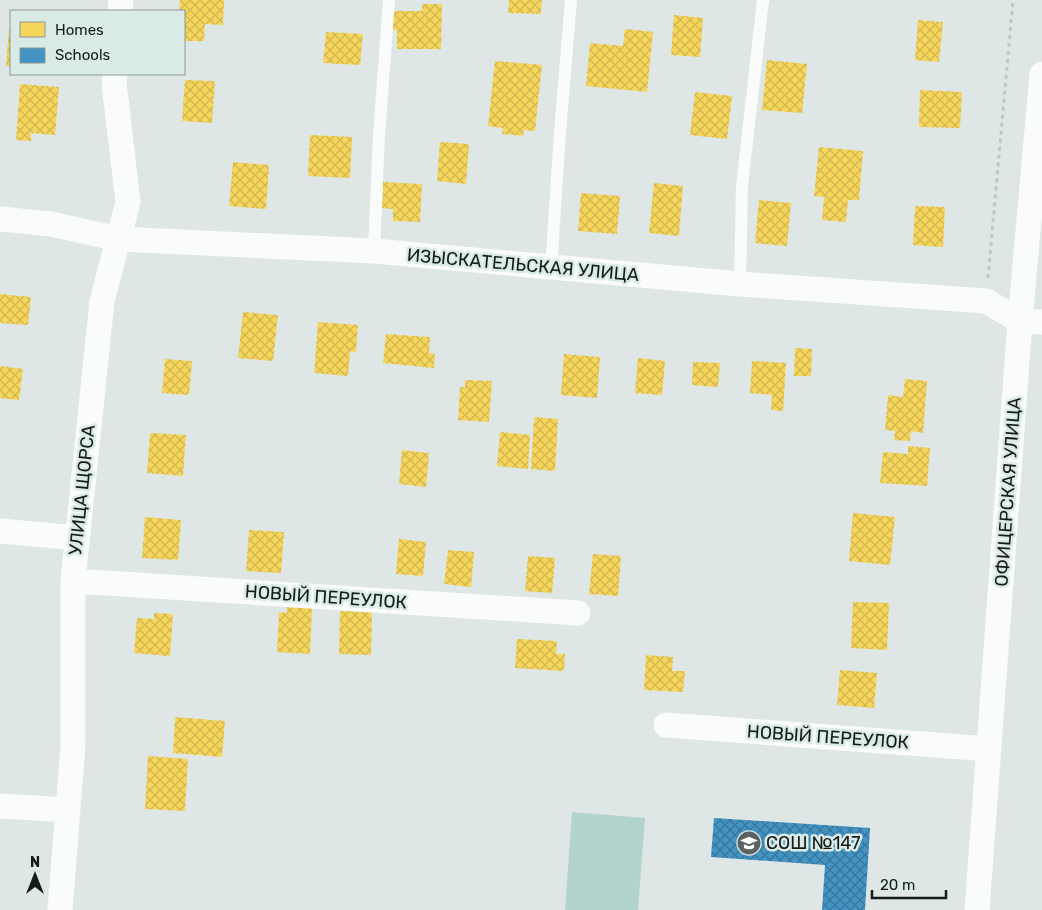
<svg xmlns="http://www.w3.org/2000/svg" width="1042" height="910" viewBox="0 0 1042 910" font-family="Rubik,sans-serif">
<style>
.grass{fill:#b3d4cd}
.homes{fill:url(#homes-cross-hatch)}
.schools{fill:url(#schools-cross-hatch)}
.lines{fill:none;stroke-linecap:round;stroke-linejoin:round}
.path{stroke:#c3c6c5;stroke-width:3;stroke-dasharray:4 4;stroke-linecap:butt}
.lane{stroke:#fafbfb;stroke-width:12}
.street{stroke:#fafbfb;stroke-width:25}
.labels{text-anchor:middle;stroke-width:5;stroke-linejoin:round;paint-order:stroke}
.street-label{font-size:18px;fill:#151b1a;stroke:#daebe7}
.poi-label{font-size:18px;fill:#151b1a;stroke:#daebe7;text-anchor:start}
</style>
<defs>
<pattern id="homes-cross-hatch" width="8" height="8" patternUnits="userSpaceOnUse" patternTransform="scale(1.25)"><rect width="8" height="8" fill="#f6d55c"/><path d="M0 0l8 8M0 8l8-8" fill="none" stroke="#d2b64f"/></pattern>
<pattern id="schools-cross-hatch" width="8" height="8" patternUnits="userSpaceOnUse" patternTransform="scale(1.25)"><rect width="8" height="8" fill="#4393c3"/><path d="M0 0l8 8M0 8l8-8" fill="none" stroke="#37779e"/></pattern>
</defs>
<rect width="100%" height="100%" fill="#dee7e5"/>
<path class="grass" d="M572 812 645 818 638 910H565Z"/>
<path class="homes" d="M180 0H224L223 25 205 24 204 41H184V11H179Z
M509 0H542L541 14 508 13Z
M422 4H442L441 49H397V30H391V11H422Z
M674 15 703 18 700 57 671 55Z
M918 20 943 22 939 62 915 60Z
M625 29 653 32 647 92 586 86 590 43 623 46Z
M9 30H11V66H6Z
M326 32 363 34 360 65 323 63Z
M767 60 807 64 802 113 762 110Z
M495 61 542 65 535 131 524 130 523 136 502 134 503 128 488 126Z
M185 80 215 81 212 123 182 121Z
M20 84 59 87 55 135 31 133V141L16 140Z
M920 90 962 92 960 128 919 127Z
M695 92 732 96 727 139 690 135Z
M310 135 352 137 350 178 308 176Z
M440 142 469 144 466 184 437 181Z
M819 147 863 151 859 200H848L846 222 822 220 824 197 814 196Z
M233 162 269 165 266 209 229 206Z
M383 182 422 184 420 222 393 221V209L382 208Z
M654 183 683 186 679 236 649 233Z
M581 193 620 196 617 234 578 231Z
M759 200 791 203 787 246 755 243Z
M915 206 945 207 943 247 913 245Z
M0 294 31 297 28 325 0 323Z
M243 312 278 315 273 361 238 358Z
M318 322 358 325 356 352 350 351 348 376 314 373Z
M386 334 430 337 429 353 435 354 434 368 383 363Z
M795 348 812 349 811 376H794Z
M564 354 600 357 597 398 561 395Z
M638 358 665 361 662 395 635 393Z
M165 359 192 361 189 395 162 393Z
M752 361 786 363 783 411 771 410 772 395 750 393Z
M693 362 720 363 718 387 692 385Z
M0 366 23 369 19 400 0 398Z
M905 379 927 381 923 433 911 431 910 441 894 440 895 431 885 430 888 395 903 397Z
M465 380 492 381 489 422 458 420 460 387H465Z
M534 417 558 419 555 471 531 469Z
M500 432 530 435 528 469 497 466Z
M150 433 186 435 183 476 147 473Z
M908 446 930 448 927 486 880 483 883 452 908 454Z
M402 450 429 453 426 487 399 484Z
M853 513 895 517 890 565 849 561Z
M145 517 181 520 178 560 142 558Z
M249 530 284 532 281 573 246 571Z
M399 539 426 542 423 576 396 574Z
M448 550 474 552 471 587 444 584Z
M593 554 621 556 618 596 589 594Z
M528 556 555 558 552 593 525 591Z
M853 602 889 603 887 650 851 648Z
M287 607 312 608 310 654 277 652 279 612 287 613Z
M340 611 372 612 371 655 339 654Z
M154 613 173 614 170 656 134 653 137 618 154 619Z
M517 639 557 641 556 654H565L564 671 515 668Z
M646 655 673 657 672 671H685L683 692 644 690Z
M840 670 877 673 874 708 837 705Z
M175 717 225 721 222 757 173 753Z
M148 756 188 759 185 811 145 809Z"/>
<path class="schools" d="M714 818 870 828 865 910H822L825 865 711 857Z"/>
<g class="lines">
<path class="path" d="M988 278 1013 0"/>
<path class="lane" d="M374 251 379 136 389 0
M551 268 560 133 571 0
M740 284 742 186 763 0"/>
<path class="street" d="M120 11 121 0
M0 219 51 224 118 239 374 251 740 284 986 301 1020 321 1042 322
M0 531 77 538
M73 581 578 613
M666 725 989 749
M0 806 68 810
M60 910 73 746V581L102 301 128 202 114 83 115 74
M977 910 1020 321 1042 74"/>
</g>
<defs>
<symbol id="school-disc" viewBox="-11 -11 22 22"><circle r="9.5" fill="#5b6261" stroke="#daebe7"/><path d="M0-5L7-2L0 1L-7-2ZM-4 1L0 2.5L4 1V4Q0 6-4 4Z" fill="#fff"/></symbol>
</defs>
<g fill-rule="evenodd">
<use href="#school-disc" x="735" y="829" width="28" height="28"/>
</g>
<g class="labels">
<g class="street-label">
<text transform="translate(523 265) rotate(5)" y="6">ИЗЫСКАТЕЛЬСКАЯ УЛИЦА</text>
<text transform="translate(82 490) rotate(-84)" y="6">УЛИЦА ЩОРСА</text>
<text transform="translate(1008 492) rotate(-86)" y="6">ОФИЦЕРСКАЯ УЛИЦА</text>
<text transform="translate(326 597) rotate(4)" y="6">НОВЫЙ ПЕРЕУЛОК</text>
<text transform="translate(828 737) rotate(4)" y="6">НОВЫЙ ПЕРЕУЛОК</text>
</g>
<g class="poi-label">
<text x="766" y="849">СОШ №147</text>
</g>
</g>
<rect x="10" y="10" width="175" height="65" fill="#daebe7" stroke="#8b9895"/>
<rect x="20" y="22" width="25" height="15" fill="#f6d55c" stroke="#8b9895"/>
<text x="55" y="35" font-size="15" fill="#151b1a">Homes</text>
<rect x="20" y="48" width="25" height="15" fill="#4393c3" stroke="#8b9895"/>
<text x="55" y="60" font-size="15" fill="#151b1a">Schools</text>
<g transform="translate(35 875)" stroke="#daebe7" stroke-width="4" paint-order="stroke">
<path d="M0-4L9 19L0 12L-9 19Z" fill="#151b1a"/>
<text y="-8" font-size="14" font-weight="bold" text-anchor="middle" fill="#151b1a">N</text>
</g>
<path d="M872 890v8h74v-8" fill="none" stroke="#151b1a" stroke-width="2.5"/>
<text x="880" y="890" font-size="15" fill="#151b1a" stroke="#daebe7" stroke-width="4" paint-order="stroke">20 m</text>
</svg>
